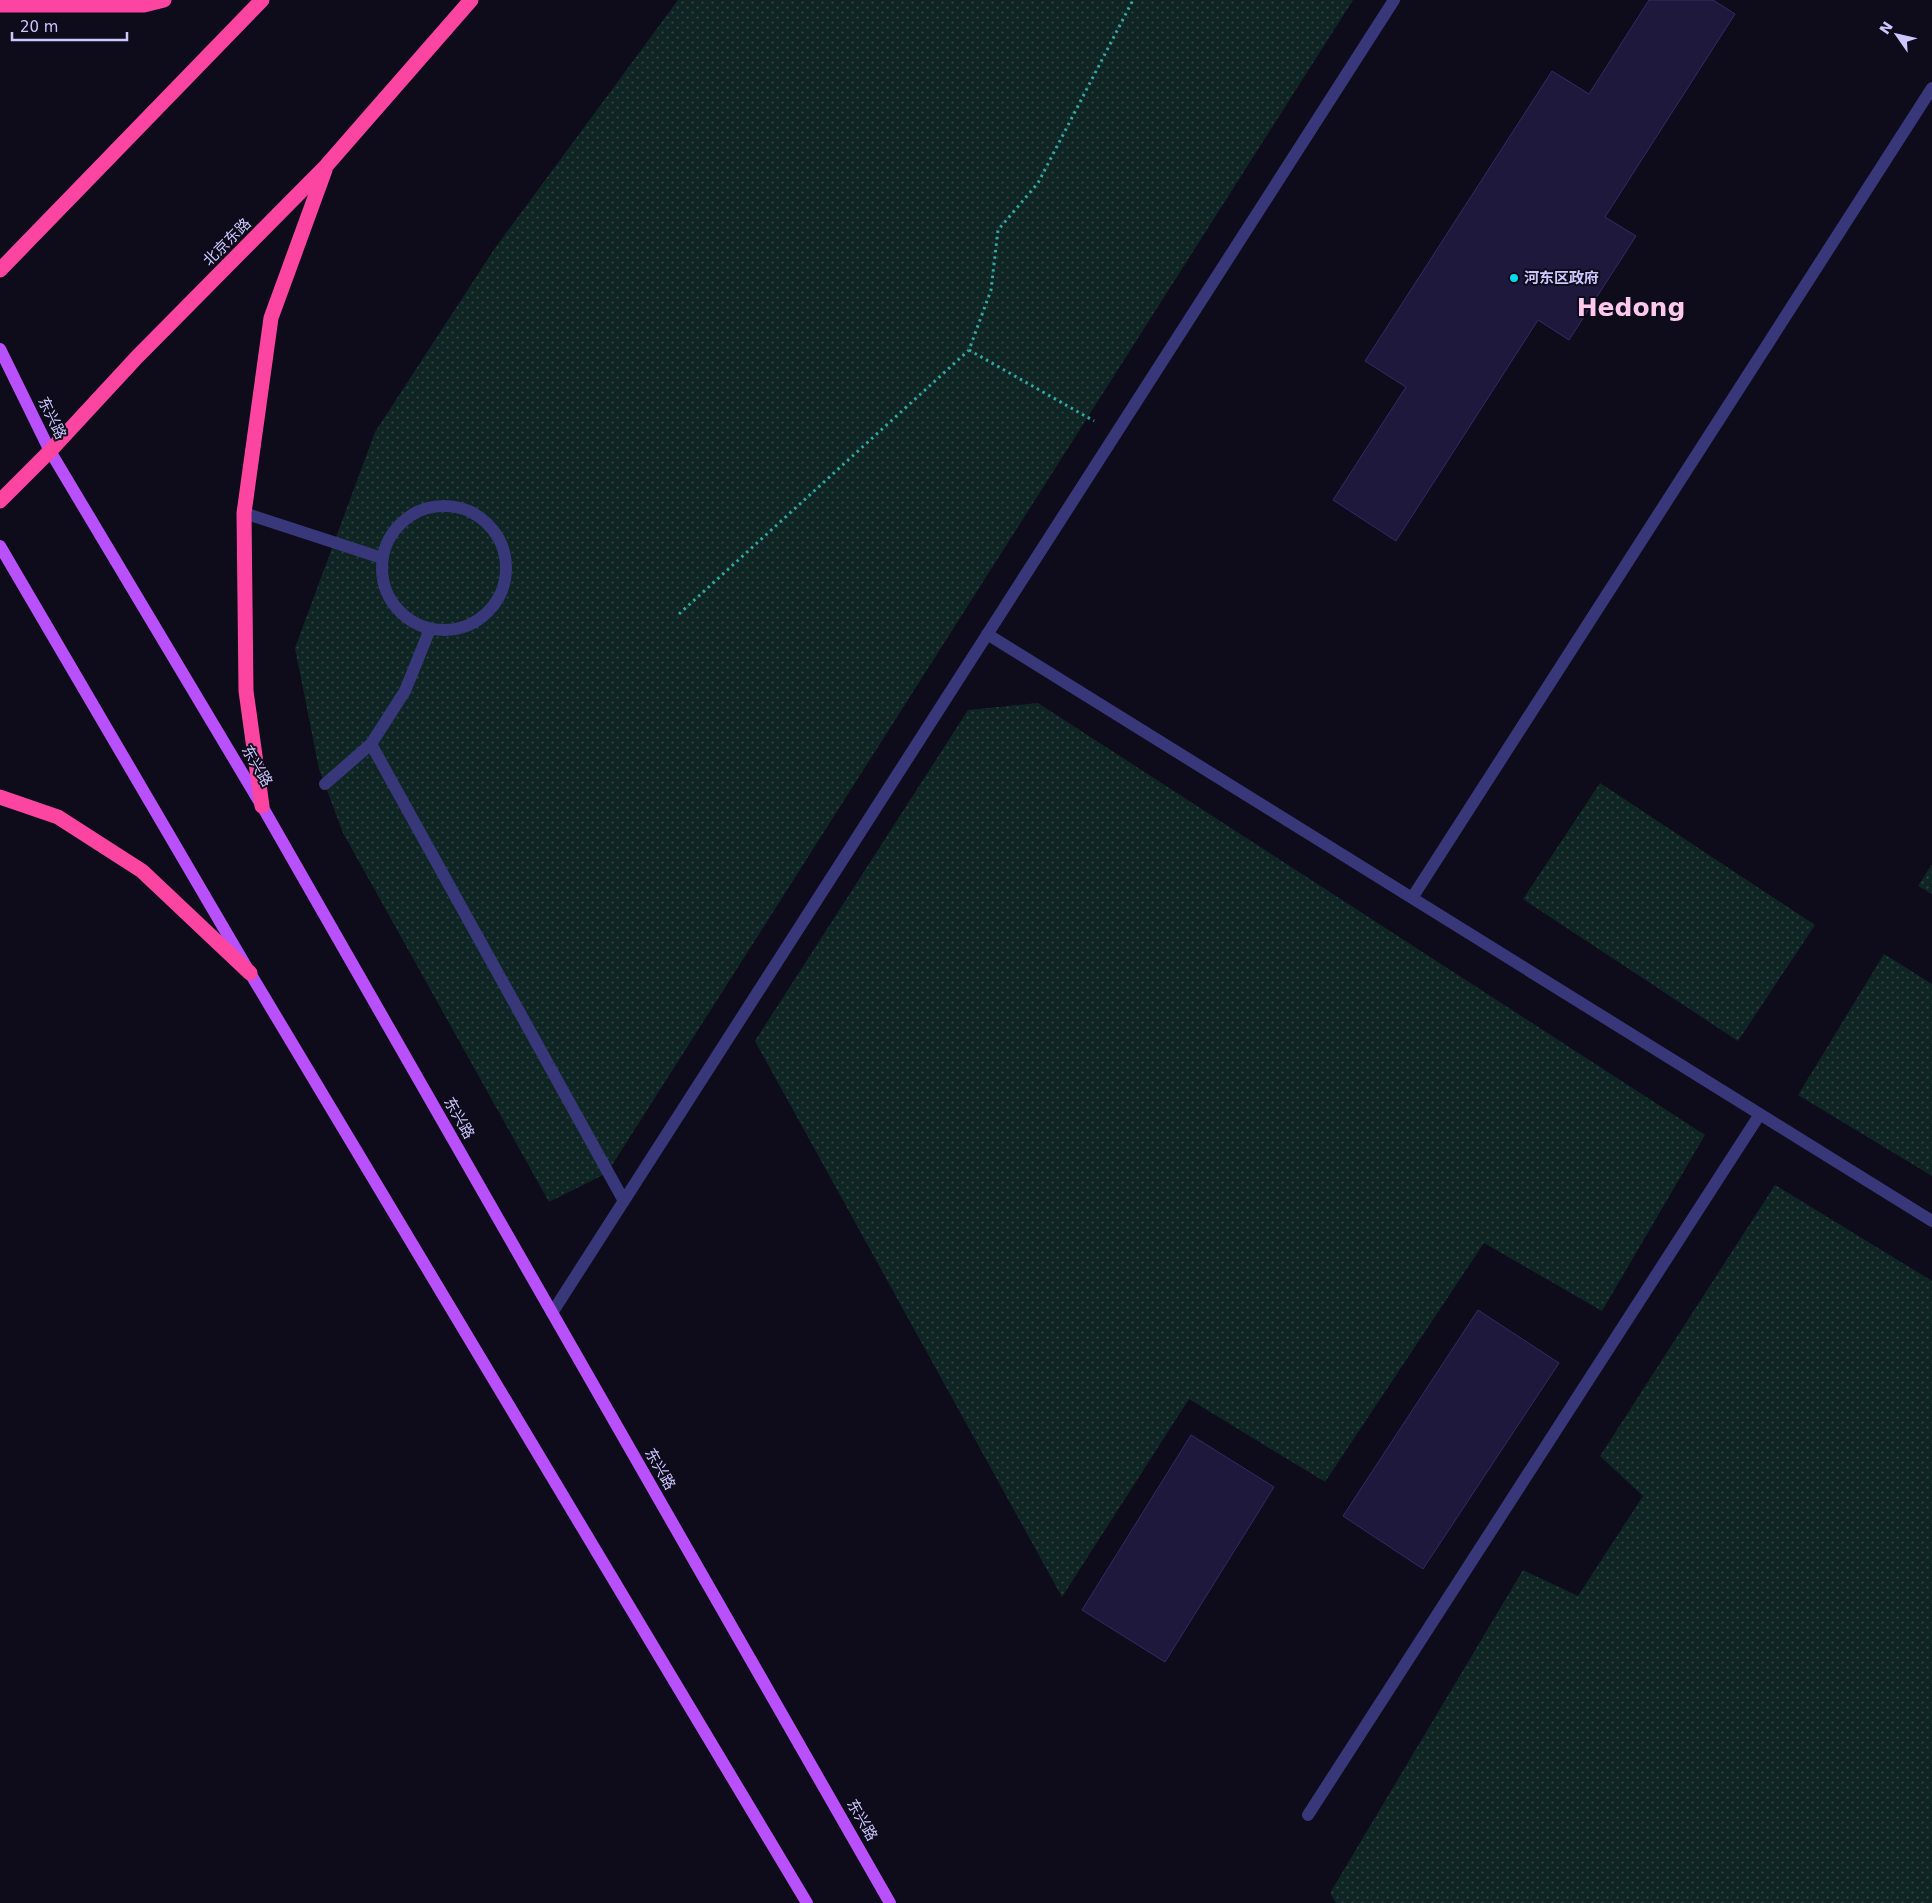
<svg xmlns="http://www.w3.org/2000/svg" width="1932" height="1903" viewBox="0 0 1932 1903" font-family="'DejaVu Sans','Noto Sans SC',sans-serif">
<style>
.grass{fill:url(#grass-dots)}
.building{fill:#1e183c;stroke:#352a67}
.lines{fill:none;stroke-linecap:round;stroke-linejoin:round}
.path{stroke:#2faaa0;stroke-width:3;stroke-dasharray:2.5 4;stroke-linecap:butt}
.street{stroke:#383779;stroke-width:12}
.primary{stroke:#b851fb;stroke-width:12}
.highway{stroke:#fb45a0;stroke-width:15}
.poi-dot{fill:#05d9eb;stroke:#0e0b1b;stroke-width:2}
.labels{text-anchor:middle;stroke-width:4;stroke-linejoin:round;paint-order:stroke}
.street-label{font-size:15px;fill:#ccc7fe;stroke:#0e0b1b}
.poi-label{font-size:15px;font-weight:bold;fill:#ccc7fe;stroke:#0e0b1b;text-anchor:start}
.town-label{font-size:25px;font-weight:bold;fill:#fec9ec;stroke:#0e0b1b}
</style>
<defs>
<pattern id="grass-dots" width="8" height="8" patternUnits="userSpaceOnUse" patternTransform="scale(1.25)"><rect width="8" height="8" fill="#0f2524"/><path d="M2 2h.1M6 6h.1" fill="none" stroke="#314345" stroke-width="1.8" stroke-linecap="round"/></pattern>
</defs>
<rect width="100%" height="100%" fill="#0e0b1b"/>
<path class="grass" d="M678 0H1353L607 1173 549 1202 343 833 319 769 295 648 375 432 495 248Z
M1038 703 1705 1135 1602 1311 1484 1243 1325 1482 1189 1399 1062 1597 755 1041 968 710Z
M1600 783 1815 925 1738 1041 1523 899Z
M1932 864V894L1918 886Z
M1884 954 1932 984V1176L1798 1095Z
M1775 1185 1932 1281V1903H1336L1330 1893 1523 1570 1578 1596 1643 1496 1600 1456Z"/>
<path class="building" d="M1649 0H1713L1735 14 1605 217 1636 236 1569 340 1538 320 1396 541 1333 500 1406 387 1365 361 1552 71 1589 94Z
M1478 1310 1559 1363 1423 1569 1343 1516Z
M1191 1435 1274 1487 1165 1662 1082 1610Z"/>
<g class="lines">
<path class="path" d="M969 350 1094 421
M679 614 969 350 991 290 998 230 1038 183 1133 0"/>
<path class="street" d="M382 568a62 62 0 1 1 124 0a62 62 0 1 1-124 0Z
M244 513 382 558
M987 634 1932 1221
M371 744 624 1201
M325 784 371 744 405 691 430 629
M1412 898 1932 88
M552 1313 1394 0
M1308 1815 1760 1114"/>
<path class="primary" d="M0 349 50 451 262 806 890 1903
M0 546 250 973 807 1903"/>
<path class="highway" d="M0 5H144L164 0
M0 270 262 0
M0 501 50 451 137 357 326 166 471 0
M0 797 58 817 142 871 250 973
M262 806 246 691 244 513 271 318 325 170"/>
</g>
<circle class="poi-dot" cx="1514" cy="278" r="5"/>
<g class="labels">
<g class="street-label">
<text transform="translate(227 242) rotate(-45)" y="5">北京东路</text>
<text transform="translate(52 418) rotate(64)" y="5">东兴路</text>
<text transform="translate(257 766) rotate(59)" y="5">东兴路</text>
<text transform="translate(459 1118) rotate(60)" y="5">东兴路</text>
<text transform="translate(660 1469) rotate(60)" y="5">东兴路</text>
<text transform="translate(862 1820) rotate(60)" y="5">东兴路</text>
</g>
<g class="poi-label">
<text x="1524" y="283">河东区政府</text>
</g>
<g class="town-label">
<text x="1631" y="316">Hedong</text>
</g>
</g>
<g transform="translate(1897 35) rotate(304)" stroke="#0e0b1b" stroke-width="4" paint-order="stroke">
<path d="M0-4L9 19L0 12L-9 19Z" fill="#ccc7fe"/>
<text y="-8" font-size="14" font-weight="bold" text-anchor="middle" fill="#ccc7fe">N</text>
</g>
<path d="M12 32v8h115v-8" fill="none" stroke="#ccc7fe" stroke-width="2.5"/>
<text x="20" y="32" font-size="15" fill="#ccc7fe" stroke="#0e0b1b" stroke-width="4" paint-order="stroke">20 m</text>
</svg>
